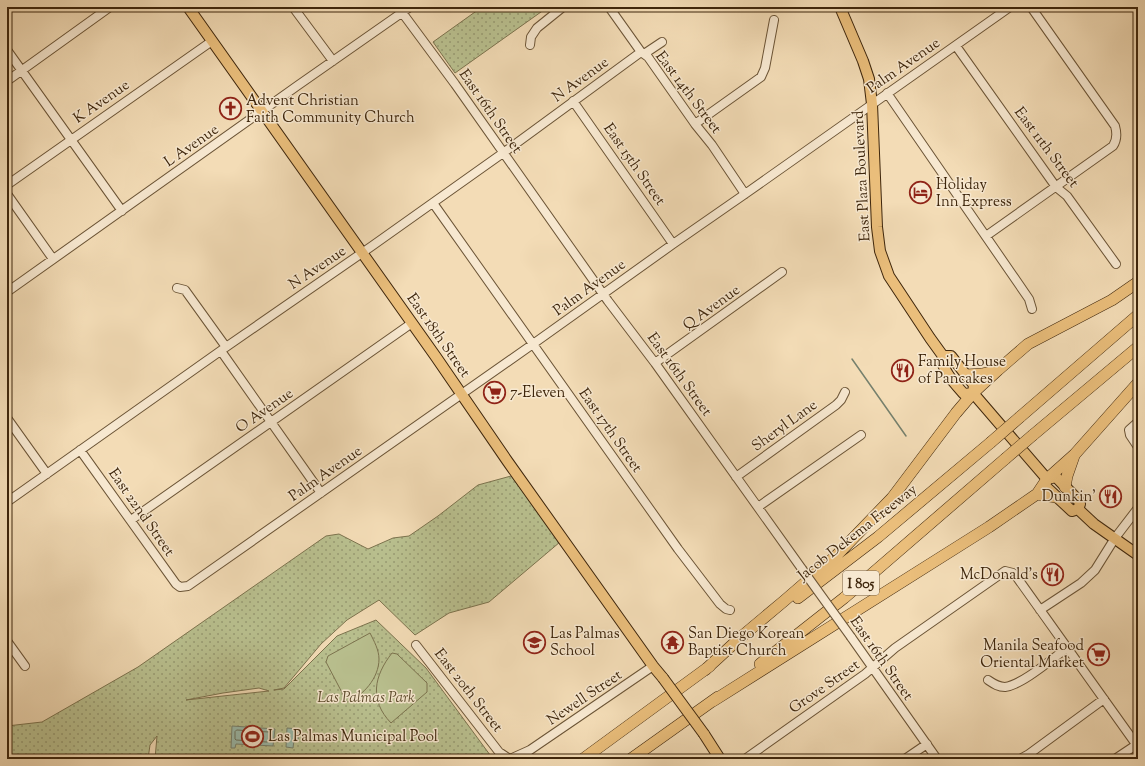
<svg xmlns="http://www.w3.org/2000/svg" width="1145" height="766" viewBox="0 0 1145 766" font-family="'Sorts Mill Goudy',serif">
<style>
.green{fill:url(#green-dots);stroke:#7c734e;fill-rule:evenodd}
.pitch{fill:#b9c08f;stroke:#7c734e}
.water{fill:#9bbcad;stroke:#76806d}
.lines{fill:none;stroke-linecap:round;stroke-linejoin:round}
.shore{stroke:#6c715c;stroke-width:1}
.stream{stroke:#76806d;stroke-width:1.5}
.minor-casing{stroke:#6b5436;stroke-width:10}
.major-casing{stroke:#3e260c;stroke-width:12}
.highway-casing{stroke:#3e260c;stroke-width:12}
.minor{stroke:#f7e8d0;stroke-width:8}
.major{stroke:#eabe7b;stroke-width:10}
.highway{stroke:#eabe7b;stroke-width:11}
.minor-bridge-casing{stroke:#6b5436;stroke-width:10;stroke-linecap:butt}
.major-bridge-casing{stroke:#3e260c;stroke-width:12;stroke-linecap:butt}
.highway-bridge-casing{stroke:#3e260c;stroke-width:12;stroke-linecap:butt}
.minor-bridge{stroke:#f7e8d0;stroke-width:8}
.major-bridge{stroke:#eabe7b;stroke-width:10}
.highway-bridge{stroke:#eabe7b;stroke-width:11}
.labels{text-anchor:middle;stroke-width:3;stroke-linejoin:round;paint-order:stroke}
.shield{fill:#f7e8d0;stroke:#766047;stroke-width:1}
.shield-label{font-size:14px;font-weight:bold;fill:#3e260c}
.street-label{font-size:15px;fill:#3e260c;stroke:#f7e8d0}
.poi-label{font-size:15px;fill:#3e260c;stroke:#f7e8d0;text-anchor:start}
.park-label{font-size:15px;font-style:italic;fill:#5d4c2d;stroke:#f7e8d0}
</style>
<defs>
<pattern id="green-dots" width="8" height="8" patternUnits="userSpaceOnUse"><rect width="8" height="8" fill="#b9c08f"/><path d="M2 2h.1M6 6h.1" fill="none" stroke="#989c73" stroke-width="1.8" stroke-linecap="round"/></pattern>
</defs>
<rect width="100%" height="100%" fill="#f3dcb6"/>
<filter id="stains"><feTurbulence type="fractalNoise" baseFrequency=".005" numOctaves="4"/><feColorMatrix values="0 0 0 0 .2 0 0 0 0 .09 0 0 0 0 .02 0 0 0 .5 -.17"/></filter>
<radialGradient id="worn" r=".72"><stop offset=".6" stop-color="#630" stop-opacity="0"/><stop offset="1" stop-color="#630" stop-opacity=".3"/></radialGradient>
<path class="green" d="M482 7H548L455 73 433 42Z
M511 476 560 542 489 602 449 613 415 635 379 600 347 620 321 644 284 688 274 690 284 689 337 636 376 620 426 668 493 759H155L157 736 150 745 148 759H7V726L42 722 138 667 326 536 339 534 368 549 393 538 409 536 438 516 478 485ZM259 688 269 691 186 700 223 693Z"/>
<path class="pitch" d="M370 633C374 641 379 650 379 659 379 678 363 696 347 702L326 662 328 656Z
M392 653 397 654 427 683V692L391 723C369 700 374 676 392 653Z"/>
<path class="water" d="M232 726 275 729 273 746 236 744 235 748H231Z
M287 728 299 729 298 740H294L293 748 286 747Z"/>
<g class="lines">
<path class="shore" d="M237 730 269 732 270 734 269 741 267 742 236 740 235 739V732Z"/>
<path class="stream" d="M852 359 906 436
M123 759 141 754"/>
<defs>
<path id="minor" d="M293 7 333 61
M398 7 455 84 608 301 655 363 802 569
M609 7 641 52 648 57 695 124 712 145 745 194
M530 45 531 37 537 28 563 7
M956 46 1056 187 1067 196 1116 264
M7 50 122 211
M644 54 662 42
M7 81 110 7
M887 93 1029 299 1032 309
M573 101 673 244
M695 124 761 77 765 68 774 20
M7 185 212 41
M7 194 53 259
M433 203 678 549 720 604 726 609 730 610
M986 236 1113 146C1117 140 1117 133 1115 126L1031 7
M177 288 185 290 226 347
M7 292 297 86 410 7
M221 351 321 493
M655 363 782 272
M7 418 47 474
M1138 422 1129 430 1130 435 1138 447
M80 450 176 584 180 587 188 586 533 344 673 244 745 194 1010 7
M736 477 836 405 841 400 845 392
M7 502 226 347 372 246 503 153 641 52
M758 507 861 435
M131 520 412 323
M1040 610 1081 583 1095 570 1115 538 1138 508
M851 637 937 759
M7 641 25 666
M416 645 499 752 508 758
M988 680C994 684 998 687 1005 687 1022 685 1053 658 1067 648
M510 759 530 750 653 666
M745 759 865 674 895 648 1005 571 1013 573 1016 576 1138 747
M905 759 927 744
M1020 759 1029 754 1104 699
M1115 759 1136 745"/>
<path id="major" d="M188 7 436 357 508 462 653 666 663 678
M840 7 863 61 869 79 872 104 877 227 880 251 889 276 930 338 943 356C939 368 956 385 964 394L973 393
M943 356H951L974 385 973 393 1047 479
M1047 479 1056 477 1079 501 1080 504 1078 509
M1047 479 1045 486 1072 511 1078 509
M1078 509 1094 524 1138 555
M704 734 720 759"/>
<path id="highway" d="M966 375 982 374 995 371
M1020 417 1138 315
M1033 435 1138 347
M1065 487 1067 476 1074 456
M1037 494 1056 497
M798 598 878 537 990 443
M760 664 844 598 1005 459
M705 670 741 637 784 601 836 556 892 498 956 413 973 393 998 370 1028 344 1112 300 1138 282
M713 701 989 527 1037 494 1047 479 1075 454 1138 383
M583 759 710 666
M631 759 718 697"/>
</defs>
<use href="#minor" class="minor-casing"/>
<use href="#major" class="major-casing"/>
<use href="#highway" class="highway-casing"/>
<use href="#minor" class="minor"/>
<use href="#major" class="major"/>
<use href="#highway" class="highway"/>
<defs>
<path id="minor-bridge" d="M802 569 851 637"/>
<path id="major-bridge" d="M663 678 704 734"/>
<path id="highway-bridge" d="M990 443 1020 417
M1005 459 1033 435"/>
</defs>
<use href="#minor-bridge" class="minor-bridge-casing"/>
<use href="#major-bridge" class="major-bridge-casing"/>
<use href="#highway-bridge" class="highway-bridge-casing"/>
<use href="#minor-bridge" class="minor-bridge"/>
<use href="#major-bridge" class="major-bridge"/>
<use href="#highway-bridge" class="highway-bridge"/>
</g>
<defs>
<symbol id="church-ring" viewBox="-11 -11 22 22"><circle r="9.5" fill="#f7e8d0" stroke="#8f2418" stroke-width="1.5"/><path d="M-1.2-6h2.4v3.5h3.3v2.4h-3.3V6h-2.4V-.1h-3.3v-2.4h3.3Z" fill="#8f2418"/></symbol>
<symbol id="hotel-ring" viewBox="-11 -11 22 22"><circle r="9.5" fill="#f7e8d0" stroke="#8f2418" stroke-width="1.5"/><path d="M-6-4.5h1.5V1H6V5H4.5V3h-9V5H-6ZM-4 0a1.8 1.8 0 1 1 3.6 0ZM.5 0V-2.5h3Q6-2.5 6 0Z" fill="#8f2418"/></symbol>
<symbol id="restaurant-ring" viewBox="-11 -11 22 22"><circle r="9.5" fill="#f7e8d0" stroke="#8f2418" stroke-width="1.5"/><path d="M-5-6h1v4h1v-4h1v4h1v-4h1v5L-1.5 .5V6h-2V.5L-5-1ZM5-6V6H3V1.5H1.5Q1.5-4 5-6Z" fill="#8f2418"/></symbol>
<symbol id="supermarket-ring" viewBox="-11 -11 22 22"><circle r="9.5" fill="#f7e8d0" stroke="#8f2418" stroke-width="1.5"/><path d="M-6-5.5h2.5l.6 2H6L4.5 2H-2.5L-4.4-4H-6ZM-1.5 3.2a1.3 1.3 0 1 0 .1 0ZM3 3.2a1.3 1.3 0 1 0 .1 0Z" fill="#8f2418"/></symbol>
<symbol id="school-ring" viewBox="-11 -11 22 22"><circle r="9.5" fill="#f7e8d0" stroke="#8f2418" stroke-width="1.5"/><path d="M0-5L7-2L0 1L-7-2ZM-4 1L0 2.5L4 1V4Q0 6-4 4Z" fill="#8f2418"/></symbol>
<symbol id="temple-ring" viewBox="-11 -11 22 22"><circle r="9.5" fill="#f7e8d0" stroke="#8f2418" stroke-width="1.5"/><path d="M0-6L5-2H3V0L6.5 2.5H4V6H1.5V3h-3V6H-4V2.5H-6.5L-3 0V-2H-5Z" fill="#8f2418"/></symbol>
<symbol id="stadium-ring" viewBox="-11 -11 22 22"><circle r="9.5" fill="#f7e8d0" stroke="#8f2418" stroke-width="1.5"/><path d="M0-5a6.5 5 0 1 0 0 10a6.5 5 0 1 0 0-10ZM-3.5-1.8h7v3.6h-7Z" fill="#8f2418"/></symbol>
</defs>
<g fill-rule="evenodd">
<use href="#church-ring" x="218" y="96" width="25" height="25"/>
<use href="#hotel-ring" x="908" y="180" width="25" height="25"/>
<use href="#restaurant-ring" x="890" y="358" width="25" height="25"/>
<use href="#supermarket-ring" x="482" y="380" width="25" height="25"/>
<use href="#restaurant-ring" x="1098" y="484" width="25" height="25"/>
<use href="#restaurant-ring" x="1040" y="562" width="25" height="25"/>
<use href="#school-ring" x="522" y="630" width="25" height="25"/>
<use href="#temple-ring" x="660" y="630" width="25" height="25"/>
<use href="#supermarket-ring" x="1086" y="642" width="25" height="25"/>
<use href="#stadium-ring" x="240" y="724" width="25" height="25"/>
</g>
<g class="labels">
<rect class="shield" x="843" y="571" width="36" height="24" rx="3"/>
<g class="shield-label">
<text x="861" y="588">I 805</text>
</g>
<g class="street-label">
<text transform="translate(903 65) rotate(-35)" y="5">Palm Avenue</text>
<text transform="translate(580 79) rotate(-36)" y="5">N Avenue</text>
<text transform="translate(689 92) rotate(53)" y="5">East 14th Street</text>
<text transform="translate(101 101) rotate(-35)" y="5">K Avenue</text>
<text transform="translate(491 111) rotate(55)" y="5">East 16th Street</text>
<text transform="translate(191 145) rotate(-35)" y="5">L Avenue</text>
<text transform="translate(1047 147) rotate(53)" y="5">East 11th Street</text>
<text transform="translate(635 164) rotate(55)" y="5">East 15th Street</text>
<text transform="translate(861 176) rotate(-93)" y="5">East Plaza Boulevard</text>
<text transform="translate(317 267) rotate(-34)" y="5">N Avenue</text>
<text transform="translate(589 287) rotate(-36)" y="5">Palm Avenue</text>
<text transform="translate(711 307) rotate(-36)" y="5">Q Avenue</text>
<text transform="translate(439 335) rotate(55)" y="5">East 18th Street</text>
<text transform="translate(680 374) rotate(54)" y="5">East 16th Street</text>
<text transform="translate(264 410) rotate(-35)" y="5">O Avenue</text>
<text transform="translate(784 425) rotate(-36)" y="5">Sheryl Lane</text>
<text transform="translate(611 430) rotate(55)" y="5">East 17th Street</text>
<text transform="translate(325 473) rotate(-35)" y="5">Palm Avenue</text>
<text transform="translate(142 512) rotate(55)" y="5">East 22nd Street</text>
<text transform="translate(857 532) rotate(-38)" y="5">Jacob Dekema Freeway</text>
<text transform="translate(882 658) rotate(55)" y="5">East 16th Street</text>
<text transform="translate(824 686) rotate(-35)" y="5">Grove Street</text>
<text transform="translate(469 690) rotate(52)" y="5">East 20th Street</text>
<text transform="translate(584 697) rotate(-34)" y="5">Newell Street</text>
</g>
<g class="poi-label">
<text x="246" y="105">Advent Christian<tspan x="246" dy="17">Faith Community Church</tspan></text>
<text x="936" y="189">Holiday<tspan x="936" dy="17">Inn Express</tspan></text>
<text x="918" y="366">Family House<tspan x="918" dy="17">of Pancakes</tspan></text>
<text x="510" y="397">7-Eleven</text>
<text x="1096" y="501" text-anchor="end">Dunkin'</text>
<text x="1038" y="579" text-anchor="end">McDonald's</text>
<text x="550" y="638">Las Palmas<tspan x="550" dy="17">School</tspan></text>
<text x="688" y="638">San Diego Korean<tspan x="688" dy="17">Baptist Church</tspan></text>
<text x="1084" y="650" text-anchor="end">Manila Seafood<tspan x="1084" dy="17">Oriental Market</tspan></text>
<text x="268" y="741">Las Palmas Municipal Pool</text>
</g>
<g class="park-label">
<text x="366" y="702">Las Palmas Park</text>
</g>
</g>
<rect width="1145" height="766" fill="none" stroke="#f3dcb6" stroke-width="24"/>
<rect x="8" y="8" width="1129" height="750" fill="none" stroke="#3e260c" stroke-width="2"/>
<rect x="12" y="12" width="1121" height="742" fill="none" stroke="#3e260c"/>
<rect width="100%" height="100%" filter="url(#stains)"/>
<rect width="100%" height="100%" fill="url(#worn)"/>
</svg>
